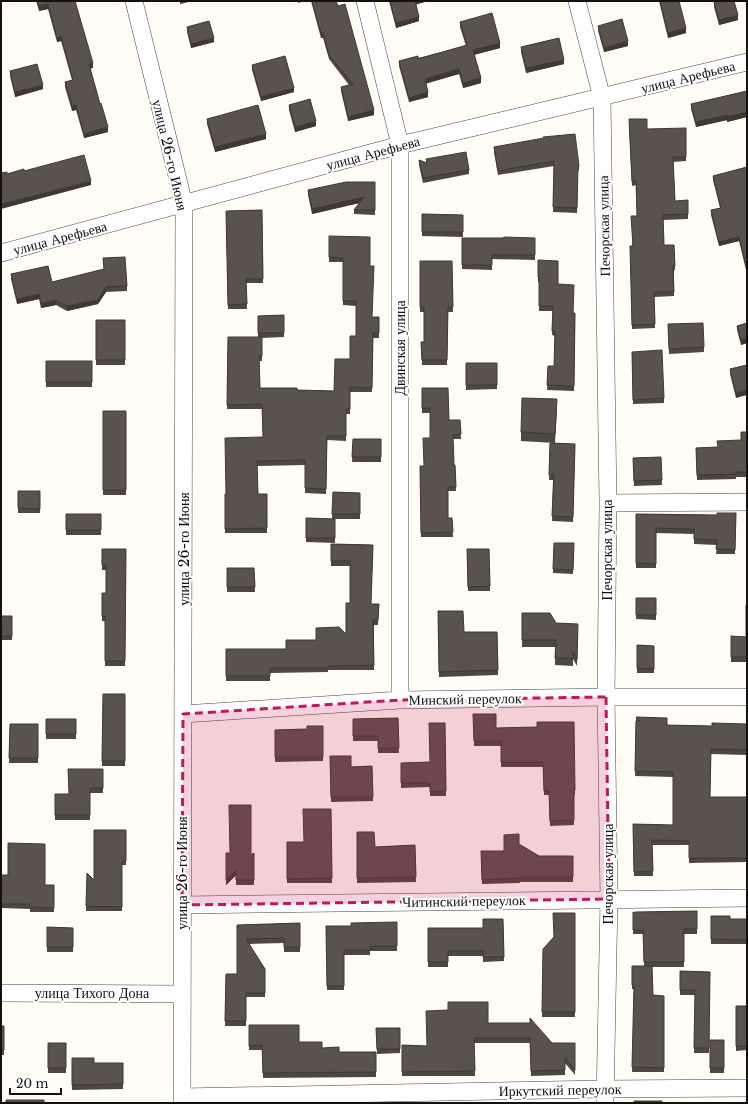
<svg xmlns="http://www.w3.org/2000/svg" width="748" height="1104" viewBox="0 0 748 1104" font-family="'Libre Baskerville',serif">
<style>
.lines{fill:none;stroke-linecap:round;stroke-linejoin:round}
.minor-casing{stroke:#444;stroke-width:18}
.minor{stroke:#fff;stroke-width:17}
.wall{fill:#4d4742}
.shaded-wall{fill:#3f3936}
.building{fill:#5a524d;stroke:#3f3936}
.marked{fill:#c2185b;fill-opacity:0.2;stroke:#c2185b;stroke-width:3;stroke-dasharray:8 5;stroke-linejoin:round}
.labels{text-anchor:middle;stroke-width:4;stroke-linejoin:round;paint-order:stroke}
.street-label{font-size:14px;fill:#111;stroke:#fff}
</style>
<rect width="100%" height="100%" fill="#fffdf5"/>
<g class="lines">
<defs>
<path id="minor" d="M134 1 184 204 182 1103
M365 1 400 145V700
M577 1 602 98 608 503 606 697 609 899 605 1103
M1 253 400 145 747 62
M608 503 747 502
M183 714 400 700 606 697H747
M182 905 747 898
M1 993 182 994
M182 1097 604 1089 747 1088"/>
</defs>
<use href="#minor" class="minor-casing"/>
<use href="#minor" class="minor"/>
</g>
<path class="wall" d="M36 1H75L93 68H90L108 132 84 138 76 110 72 111 65 87V82L72 80 61 41 57 42 48 9 39 11Z
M311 1H336L374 115 348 121 341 91V87L349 85 329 59 323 38H321Z
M389 1H428L416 4 419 21 396 28Z
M659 1H679L686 33 668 38Z
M714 2 738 20 719 25 714 7Z
M460 22 500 48 474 55 481 83 463 88 459 74 426 83 428 97 409 102 399 66V61L418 58 466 46 460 27Z
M598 26 628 46 604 52 598 31Z
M187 27 214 42 191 48 187 32Z
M521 47 564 64 526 73 521 52Z
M252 65 294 92 261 101 252 70Z
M10 71 43 89 15 97 10 76Z
M747 91V117L727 122V120L696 127 691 109V104Z
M289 105 316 126 295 132 289 110Z
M207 119 266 139 215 152 207 124Z
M629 124 647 129 686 157V161L673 162 675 201 688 214V219L663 220 664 245 675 266V270H674V296L654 297 655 328 632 329 630 246H632L637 216 636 185 632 186Z
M494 147 579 166V170L578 171 577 213 553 212 554 166 498 175 494 152Z
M426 159 469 170V174L423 183 419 165V160L426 163Z
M747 167 746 270 739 241 719 246 711 215V210L720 208 713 180V176Z
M375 182V215L354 214V210L359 203 312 214 308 195V190Z
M262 210 263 283H246L247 309H228L226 211Z
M422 214 463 215V237L422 236Z
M329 236 370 266 372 317H379V338H373L372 392H350V414H346V441L327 440 326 494 305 493V465L257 466 258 494H267V533H225V494H226L263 437 262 409H227L228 337H258V316L284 315V337L262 338V361H259L260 388 297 390 334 391 350 359 356 336V306L343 305V262H329Z
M462 238H535V260L492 259V270L462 269Z
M103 258 127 286V291L106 292 98 304 67 311 56 305 41 308 39 299 17 304 11 279V274L52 282 104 270Z
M538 260 558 284 575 318 574 391 547 390 548 366H554L555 336 552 335 553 311H539V282H538Z
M420 261H452L453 312H448L447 365H422L421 342H424V312H420Z
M96 320H125V365H96Z
M747 323V343L741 345 737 330V326Z
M668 324 704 347V352L669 354Z
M632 352 664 398V403L633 404Z
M46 361H92V387H46Z
M466 363H497V389L466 390Z
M747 365 736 398 730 374V369Z
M422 388 449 420H460L461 439H453L454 465H455L456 491H448V518H452L453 537H421L420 466H424L430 438V413H422Z
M557 409 555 443 521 441V432Z
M103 411H126V495H103Z
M747 432V477H736V479L697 480 696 448 717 447 741 440Z
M353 439H381V462H352Z
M550 443 575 444 573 522 552 521 553 480H549Z
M661 457 662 485 634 486 633 458Z
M18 491H40V513H18Z
M333 492 360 493V519H332Z
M736 513 735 554H716L717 545 694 544V534L656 533V568H636V514L717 515Z
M66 514H101V535H66Z
M306 518 335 519V543L306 542Z
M554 543H574L573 574 553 573Z
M331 544 373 545 371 604H379L378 625H374V670H328V672L270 673V681H226V649H286L316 640 346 634 350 603V566H331Z
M102 549H126L125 666H105V621H102V593H106V570H102Z
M467 549H489L490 591H468Z
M227 568H254L255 592H227Z
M636 598H656V620L636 619Z
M747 605V662H731V636L746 637Z
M438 611 464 632H497L498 675 439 677Z
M522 613 556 623 578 631 577 666 573 659V666L555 665V647H522Z
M1 616H12V640H1Z
M637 645 654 646V673H637Z
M103 694H125V766H102Z
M473 714 496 728 537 727 575 790V795H574V825L550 826 549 795H544L543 767H501V746H474Z
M636 717 667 725 712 726 747 724V755L711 754 710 797H747V862L689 863V845H652L653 876H634L633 824 673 825V777L635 776Z
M398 718 399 753H378V741H353V719Z
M46 719H76V739H46Z
M445 723 446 796H430V787L401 788V763L430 762Z
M10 724H38V763H9Z
M323 726V761L275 762V730L307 729Z
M330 756 351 767 372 766 373 801 331 802Z
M103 769V793H90V820H55V794H69Z
M331 809 332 883H287V842H304Z
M126 830V865H122V911H86L87 873 94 880Z
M357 832 375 847 415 845 416 882 357 883Z
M519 844 539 856H573V882H520V883L482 884 481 851H504Z
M226 853 251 855 254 853V885H236V875L226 885Z
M1 875 45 885H54V912H30V909L1 908Z
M697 911V934H684V967H652L653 995 664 996V1072H632L634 989H632V966H644L643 934H633V912L635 913Z
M575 913V1017H542L543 949Z
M711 916 730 919H747V944H711Z
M503 919 504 961 483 962V956H448V967H428V928H483Z
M397 922V951H370V955H344V990H327L326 926H351Z
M300 923V952H284V943L249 944 265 969V997H246V1026H225L226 974H237V925Z
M47 927 73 928V952H47Z
M680 971 710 972 709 1053H694L695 995H680Z
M736 1006H747V1050L736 1051Z
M488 1023 552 1043H575V1075L565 1063V1075L531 1076 530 1043H474L475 1076H402V1045L427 1046Z
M249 1025 299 1042 339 1052H376V1077L263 1078 262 1050H249Z
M1 1026H4V1055H1Z
M376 1028H400V1053L377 1054Z
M710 1040H724V1073H710Z
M48 1043H66V1073H48Z
M72 1058 94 1063H123V1089L72 1090Z"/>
<path class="shaded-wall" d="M180 1H193L180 4Z
M298 1H304L298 3Z
M415 1H428L415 5Z
M48 4V9L39 11V6Z
M738 15V20L719 25V20Z
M419 17V21L396 28V23Z
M686 28V33L668 38V33Z
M321 33H323V38H321Z
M61 36V41L57 42V38Z
M214 38V42L191 48V44Z
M628 41V46L604 52V48Z
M500 43V48L473 55V50Z
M564 60V64L526 73V68Z
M93 63V68L89 69V64Z
M459 69V74L425 84V79Z
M481 78V83L463 88V83Z
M43 85V89L15 97V92Z
M294 88V92L261 101V97Z
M428 92V97L409 102V98Z
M76 105V110L72 111V106Z
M374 110V115L348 121V117Z
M747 112V117L727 122V117Z
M727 115V120L696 127V122Z
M316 121V126L295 132V127Z
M108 127V132L84 138V134Z
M266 134V139L215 152V147Z
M91 181V185L1 209V204Z
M364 197V202L312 214V209Z
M739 237V241L719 246V242Z
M106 287V292L98 304 67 311V306Z
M39 294V299L17 304V299Z
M56 300V305L41 308V304Z
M747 339V343L741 345V340Z
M747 390V395L736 398V393Z
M236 870V875L226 885V880Z"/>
<path class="building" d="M37 1H75L93 63 89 64 100 104 101 103 108 127 84 134 76 105 72 106 65 82 73 80 61 36 57 38 48 4 39 6Z
M312 1H336L338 6 345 4 374 110 348 117 341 87 353 84 329 55 323 33H321Z
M390 1H415L419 17 396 23Z
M660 1H679L686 28 668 33Z
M718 1H734L738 15 719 20 714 2Z
M492 13 500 43 473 50 481 78 463 83 459 69 425 79 428 92 409 98 399 61 418 56V59L467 45 460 22Z
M622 19 628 41 604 48 598 26Z
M209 21 214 38 191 44 187 27Z
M559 38 564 60 526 68 521 47Z
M285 56 294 88 261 97 252 65Z
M37 64 43 85 15 92 10 71Z
M747 91V112L727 117V115L696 122 691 104Z
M310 99 316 121 295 127 289 105Z
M258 105 266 134 215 147 207 119Z
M629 119H647V129L686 128V157H673L675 201 688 200V214L663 215 664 245H674L675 266H673L674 292H654L655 324 632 325 630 246H633L631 216H637L636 181H632Z
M575 134 579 166H578L577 208 553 207 554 161 498 171 494 147 544 138 543 137Z
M466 152 469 170 423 178 419 160 427 163 426 159Z
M84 155 91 181 1 204V173L7 172V174L24 169V171Z
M747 167V265H746L739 237 719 242 711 210 721 208 713 176Z
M346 182H375V210H354L364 197 312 209 308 190Z
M262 210 263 279H246L247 304 228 305 226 211Z
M422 214 463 215V232H422Z
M329 236 370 237V266H374L372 317H379V333H373L372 388 350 387V409H346V436H327L326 489 305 488V460L257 461 258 494H267V528L225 529V494H226L225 438 263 437 262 404 227 405 228 337H262V356H259L260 388H297V390L334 391 335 359H350V336H356V301H343V258L329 257Z
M504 237 535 238V255H492V265H462V238H503Z
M125 257 127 286 106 287 98 300 67 306 56 300 41 304 39 294 17 299 11 274 48 266 52 282 104 269 103 258Z
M538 260 558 261V284L574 285 573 313H575L574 386 547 385 548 366H554L555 331H552L553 306H539V277H538Z
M420 261H452L453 307H448L447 360H422L421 342H424V307H420Z
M284 315V333H258V316Z
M96 320H125V360H96Z
M703 323 704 347 669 349 668 324Z
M747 323V339L741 340 737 326Z
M662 350 664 398 633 400 632 352Z
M46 361H92V382H46Z
M466 363H497V385H466Z
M747 365V390L736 393 730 369Z
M422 388H448L449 420H460L461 434 453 435 454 465H455L456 487H448V518H452L453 532 421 533 420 466H424L423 438H430V408H422Z
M522 398 557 399 555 434 521 432Z
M103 411H126V490H103Z
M741 432H747V472H736V474L697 475 696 448 718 447 717 441 741 440Z
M353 439H381V457H352Z
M550 443 575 444 573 517 552 516 554 475H549Z
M661 457 662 480 634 481 633 458Z
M18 491H40V509L18 508Z
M333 492 360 493V514H332Z
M717 513H736L735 550 716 549 717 540 694 539V529L656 528V564L636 563V514L717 515Z
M66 514H101V530H66Z
M306 518 335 519V538H306Z
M554 543H574L573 570 553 569Z
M331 544 373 545 371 604H379L378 620H373L374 665 328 666V668H270V676H226V649H286V640H316V628L339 627 346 634V603H350V561H331Z
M102 549H126L125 661H105V616H102V593H106V565H102Z
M467 549H489L490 586 468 587Z
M227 568H254L255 587H227Z
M636 598H656V615H636Z
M746 605H747V657H731V636L746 637Z
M438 611H463L464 632H497L498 670 439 672Z
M522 613H550L556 623 578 624 577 659 573 651V658H555L556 640H522Z
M1 616H12V636H1Z
M637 645 654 646V669L637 668Z
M103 694H125V761H102Z
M473 714H496V728L537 727V722H574L575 790H574V820L550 821 549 791H544L543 762H501V741H474Z
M636 717 667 718V725L712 726V723L747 724V750L711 749 710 797H747V858H689V841L652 840 653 871 634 872 633 824 673 825V772L635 771 636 721H640Z
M398 718 399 748H378V736H353V719Z
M46 719H76V734H46Z
M429 723H445L446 791 430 792V783H401V763L430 762Z
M10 724H38V758H9Z
M307 726H323V757H275V730L307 729Z
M330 756H351V767L372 766 373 797H331Z
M68 769H103V788H90V815H55V794H69Z
M229 805H251V855L254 853V880H236V870L226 880V853H230Z
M303 809H331L332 878 287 879V842H304Z
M94 830H126V861H122V907L86 906 87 873 94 880Z
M357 832H374L375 847 415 845 416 877 357 878Z
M519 834V844L539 856H573V877H520V878L482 880 481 851H504V835Z
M8 843 45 844V885H54V908L30 907V904H1V875H8Z
M697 911V929H684V962H644L643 930H633V912L635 913V912Z
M553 913H575V1012H542L543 949 554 937Z
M711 916H730V919H747V940L711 939Z
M483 919H503L504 957H483V951H448V962H428V928H483Z
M397 922V946H370V950H344V986H327L326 926H351V923Z
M300 923V947H284V938L246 939 265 969V993H246V1021H225L226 974H237V925Z
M47 927 73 928V947H47Z
M632 966H652L653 995 664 996V1068L632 1067 634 985H632Z
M680 971 710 972 709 1048H694L695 990H680Z
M448 1002H488V1023H530V1018L552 1043H575V1070L565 1058V1070L531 1071 530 1038H474L475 1071 402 1072V1045L427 1046 426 1011 448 1010Z
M736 1006H747V1046H736Z
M249 1025H299V1042H322V1048L339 1047V1052H376V1072L263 1073 262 1045 249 1046Z
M1 1026H4V1050H1Z
M376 1028H400V1049H377Z
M710 1040H724V1068H710Z
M48 1043H66V1068H48Z
M72 1058H94V1063H123V1084L72 1085Z
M6 1100H44V1103H6Z
M634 1101H662V1103H634Z"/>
<path class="marked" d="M606 697 609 899 182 905 183 714 400 700Z"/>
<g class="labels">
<g class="street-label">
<text transform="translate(688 77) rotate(-14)" y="5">улица Арефьева</text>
<text transform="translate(373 153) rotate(-15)" y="5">улица Арефьева</text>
<text transform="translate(170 155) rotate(77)" y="5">улица 26-го Июня</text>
<text transform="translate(604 226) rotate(-91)" y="5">Печорская улица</text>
<text transform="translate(60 238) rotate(-15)" y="5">улица Арефьева</text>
<text transform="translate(400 348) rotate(-90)" y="5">Двинская улица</text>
<text transform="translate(184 549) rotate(-90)" y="5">улица 26-го Июня</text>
<text transform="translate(607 550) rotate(-90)" y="5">Печорская улица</text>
<text transform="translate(465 699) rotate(-1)" y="5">Минский переулок</text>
<text transform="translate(182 873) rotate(-90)" y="5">улица 26-го Июня</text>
<text transform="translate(608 874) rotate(-90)" y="5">Печорская улица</text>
<text transform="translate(464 901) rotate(-1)" y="5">Читинский переулок</text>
<text x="92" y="998">улица Тихого Дона</text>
<text transform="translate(560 1090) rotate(-1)" y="5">Иркутский переулок</text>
</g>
</g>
<rect width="748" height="1104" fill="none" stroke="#111111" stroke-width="4"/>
<path d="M10 1088v6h51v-6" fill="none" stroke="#111111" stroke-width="2"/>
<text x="16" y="1088" font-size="12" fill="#111111" stroke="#ffffff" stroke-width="3" paint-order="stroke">20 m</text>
</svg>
